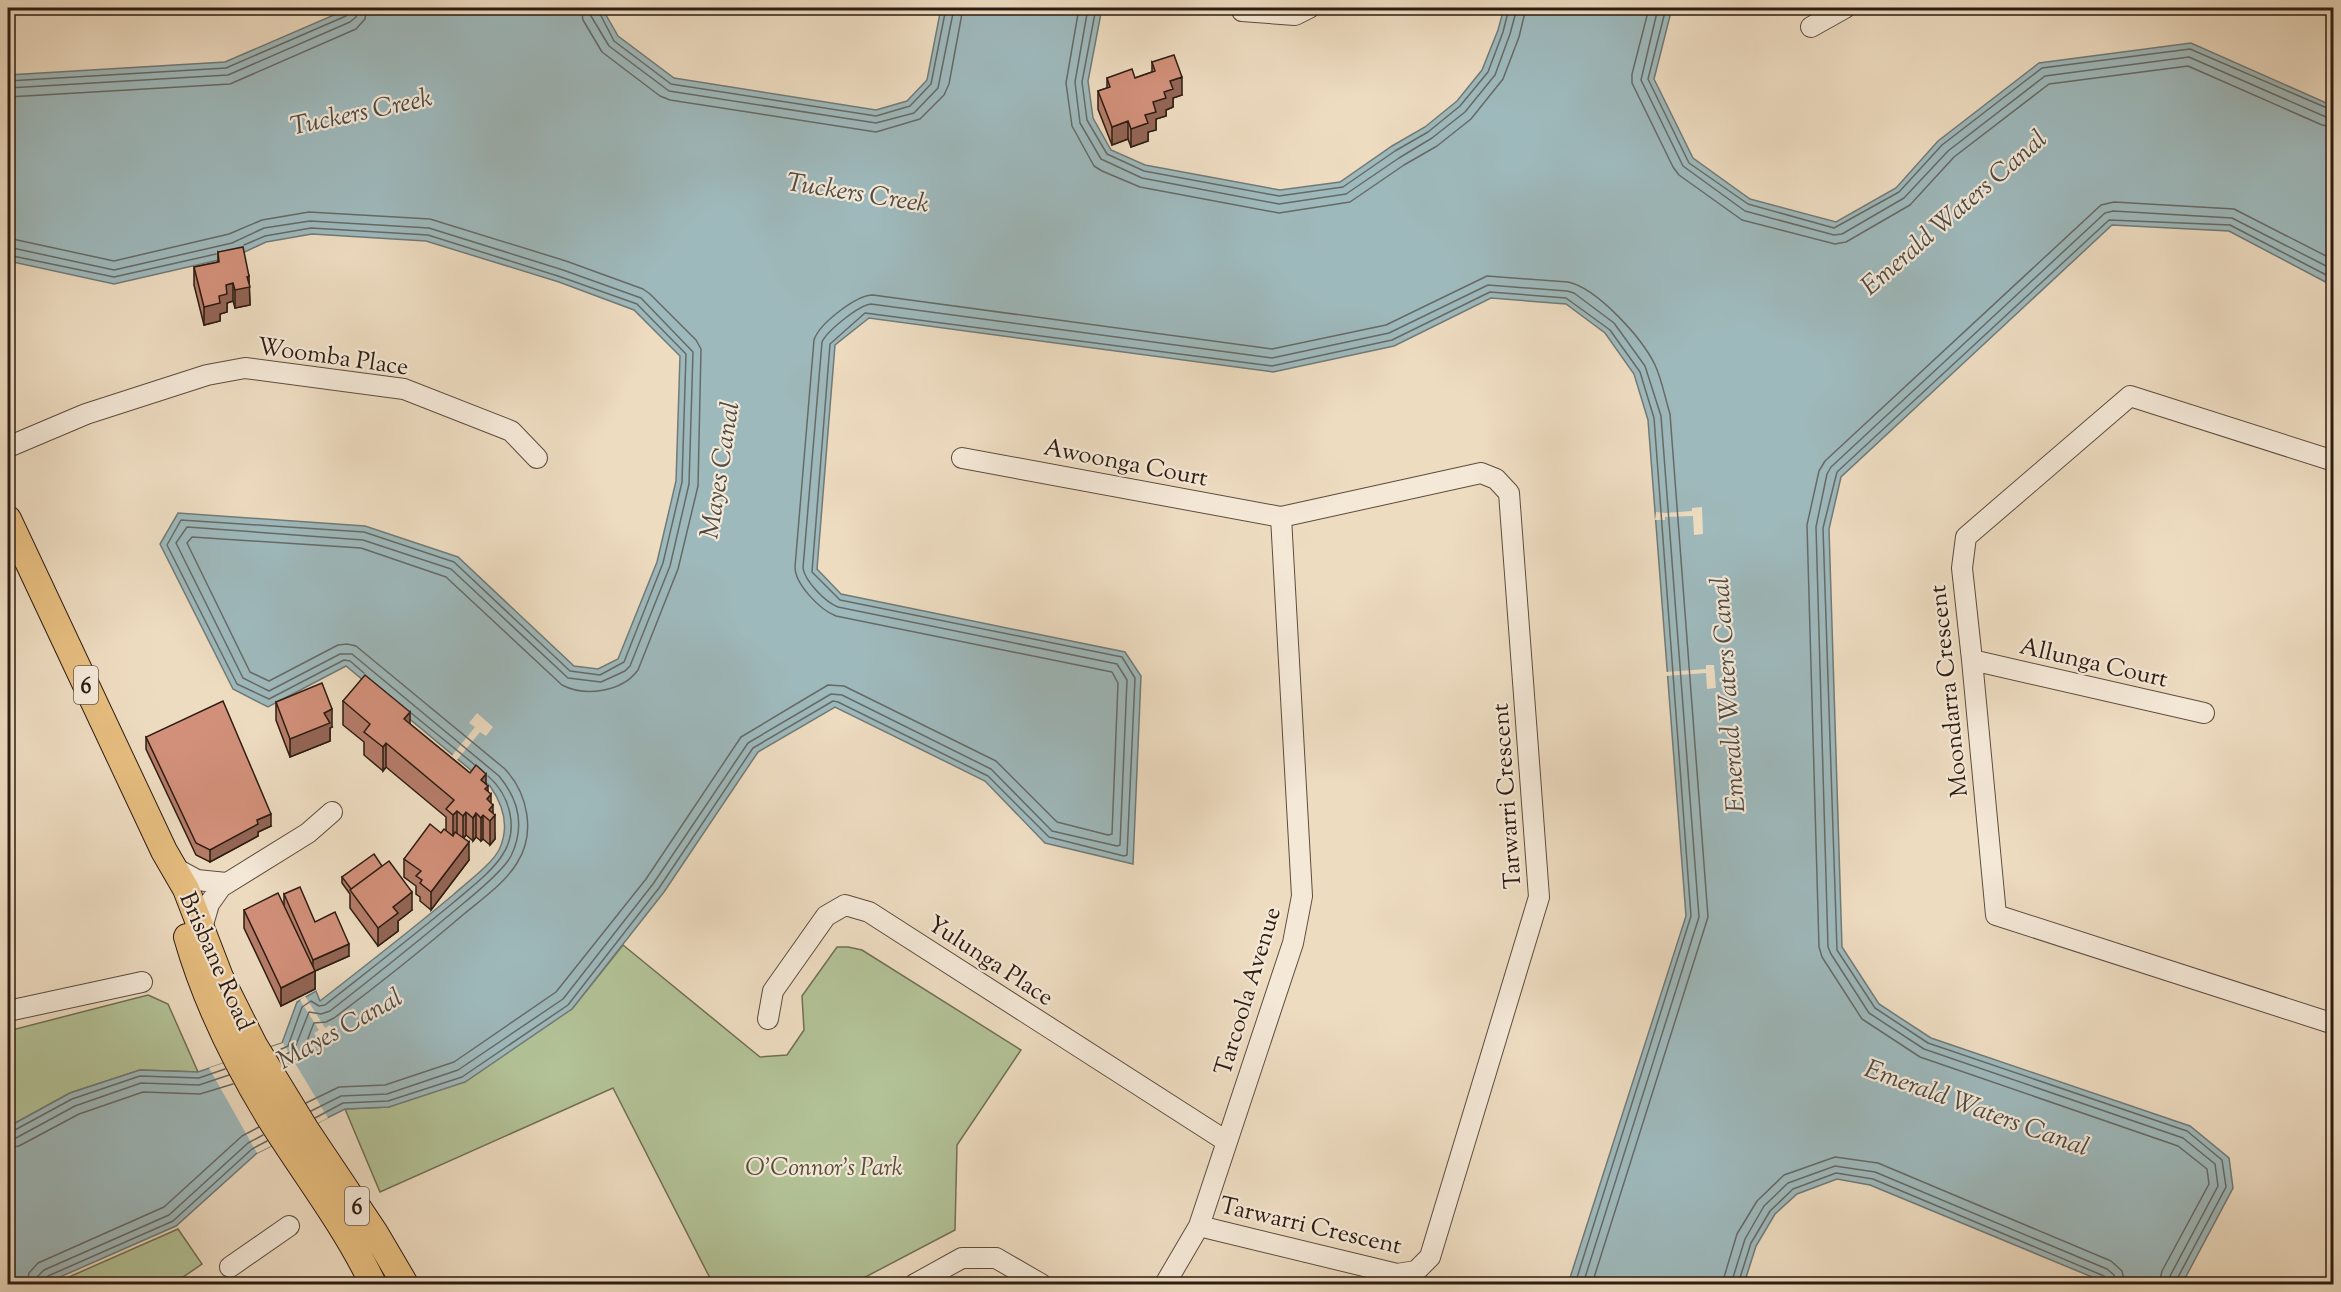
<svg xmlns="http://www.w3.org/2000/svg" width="2341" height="1292" viewBox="0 0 2341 1292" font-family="'Sorts Mill Goudy',serif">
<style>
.green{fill:#b3c297;stroke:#706f54;stroke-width:1.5}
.water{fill:#9eb9bc;stroke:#717a78;stroke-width:1.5}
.pier{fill:#eedcc1}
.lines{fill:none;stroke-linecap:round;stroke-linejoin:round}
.shore{stroke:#666a67;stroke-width:1.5}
.minor-casing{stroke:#5d4c3e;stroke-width:22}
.major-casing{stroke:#2d1c12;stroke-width:28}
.minor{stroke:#f4e8d7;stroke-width:20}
.major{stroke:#e7be80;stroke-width:26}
.wall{fill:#b57c69;stroke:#2d1c12;stroke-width:1.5}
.shaded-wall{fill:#936555;stroke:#2d1c12;stroke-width:1.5}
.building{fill:#d2907a;stroke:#2d1c12;stroke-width:1.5}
.labels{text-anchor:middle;stroke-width:4.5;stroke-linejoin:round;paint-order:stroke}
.shield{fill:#f4e8d7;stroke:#69594d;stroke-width:1.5}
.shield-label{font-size:22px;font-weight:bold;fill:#2d1c12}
.street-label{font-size:24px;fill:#2d1c12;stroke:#f4e8d7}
.park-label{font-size:24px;font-style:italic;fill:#554e3a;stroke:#f4e8d7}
.water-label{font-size:26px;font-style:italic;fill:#4f4b45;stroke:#f4e8d7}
</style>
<rect width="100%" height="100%" fill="#eedcc1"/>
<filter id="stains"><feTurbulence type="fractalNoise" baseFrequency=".00333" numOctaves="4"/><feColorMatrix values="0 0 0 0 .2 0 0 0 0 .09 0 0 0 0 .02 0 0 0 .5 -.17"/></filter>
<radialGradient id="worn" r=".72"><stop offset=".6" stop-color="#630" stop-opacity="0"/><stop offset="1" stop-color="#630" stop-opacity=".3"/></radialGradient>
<path class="green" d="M623 945 760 1057 787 1055 804 1030 802 996 837 947H848L862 950 1021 1050 957 1145 955 1230 852 1284H713L613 1088 380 1192 345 1109 389 1107 572 1009Z
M148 995 168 1004 198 1072 140 1070 70 1093 8 1127V1031Z
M178 1229 202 1264 173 1284H53Z"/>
<path class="water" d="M350 8H602L618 36 674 78 876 110 907 101 927 80 941 8H1102L1088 81 1093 118 1111 150 1145 165 1280 190 1340 182 1392 146 1425 127 1457 101 1482 70 1498 30 1504 8H1672L1654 79 1693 158 1750 199 1836 222 1896 188 1938 141 2039 63 2191 43 2333 106V286L2229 231 2112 225 1841 477 1829 529 1842 947 1879 1004 1931 1038 2190 1126 2229 1158 2233 1188 2183 1282 2176 1284H2109L1870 1185 1837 1179 1797 1194 1775 1214 1756 1246 1744 1284H1568L1686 916 1648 420 1634 374 1605 333 1566 304 1491 298 1394 346 1273 372 869 318 835 345 817 569 841 594 1125 652 1141 676 1133 864 1045 843 985 781 835 707 758 752 664 892 572 1009 465 1082 389 1107 345 1109 257 1153 176 1226 44 1284H8V1127L70 1093 140 1070 198 1072 282 1043 297 1002 316 991 320 1001C365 966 410 931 453 895 466 883 491 865 499 850 510 827 504 806 490 786L346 666 268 707 233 689 160 544 178 513 365 526 458 557 574 666 598 669 618 659 657 562 676 481 680 356 634 310 559 282 426 241 312 234 266 242 236 256 114 284 8 261V75L225 62Z"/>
<path class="pier" d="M1702 507 1703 534 1694 535 1693 516 1665 517V520H1655L1656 512 1665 513 1692 511V508Z
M1706 665H1714L1716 688 1707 689 1706 673 1666 676V672L1706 669Z
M477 713 493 727 486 736 480 732 456 761 451 757 475 727 469 723Z
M305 996 325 1028 330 1025 334 1031 319 1041 314 1033 319 1030 300 1000Z
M283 1043 328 1118 257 1153 209 1068Z"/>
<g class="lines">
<path class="shore" d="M581 8 583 20 602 52 660 96 670 100 876 132 920 119 944 95 949 84 963 8
M590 8 591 16 609 46 669 91 876 123 914 113 938 88 954 8
M597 8 614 41 671 84 876 116 910 106 931 84 946 8
M1079 8 1066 83 1072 126 1094 166 1102 171 1140 187 1279 213 1350 202 1404 165 1437 146 1471 119 1503 79 1519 37 1526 8
M1088 8 1075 82 1080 123 1101 159 1142 178 1279 204 1346 194 1399 158 1432 138 1465 112 1495 75 1510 34 1517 8
M1096 8 1082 82 1087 120 1107 154 1144 171 1279 196 1343 187 1395 151 1428 132 1460 106 1488 72 1503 32 1509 8
M1649 8 1632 74V83L1673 167 1679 175 1742 220 1835 244 1846 242 1910 205 1954 157 2049 84 2188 66 2322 125 2334 127
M1658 8 1641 80 1683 166 1745 211 1834 235 1842 234 1904 198 1948 151 2045 76 2189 57 2326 117 2334 118
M1666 8 1648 79 1689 163 1748 204 1834 228 1899 192 1942 145 2042 68 2190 49 2334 111
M8 81 226 68 346 16 350 8
M8 88 228 75 350 22 356 17 358 8
M8 97 230 84 356 29 365 19 367 8
M8 238 114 261 229 234 262 220 309 212 430 219 566 261 643 289 650 294 696 340 701 349 698 486 678 569 638 670C622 692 585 697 562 685L446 577 361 548 192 537 187 543 250 672 269 681 338 645 347 644 356 646 505 769C528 794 536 833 517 863 505 883 482 899 464 914 422 950 378 985 334 1018L326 1022 314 1023C306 1041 305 1059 284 1066
M244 245 265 236 311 228 428 235 561 277 637 304 686 354 682 482 663 563 624 662 600 675 570 671 454 562 364 532 181 520 167 545 237 684 269 699 344 660 350 661 364 673
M8 247 114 270 232 243 264 228 310 221 429 228 563 270 641 298 693 352 689 484 670 566 630 666 625 671 601 682 568 678 451 569 363 540 187 527 176 543 243 678 269 691 340 654H352L499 776C519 800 525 827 511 856 503 871 478 891 465 902 421 939 376 975 330 1011L321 1014 309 1012 294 1050 279 1058
M8 255 114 277 216 254
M411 713 475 765
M275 1052 288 1046 302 1007 311 1001 319 1006 325 1005C368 971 412 937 454 902 469 889 493 871 503 854 519 829 510 795 488 776
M306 1103 339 1087 385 1085 454 1062 556 992 646 879 741 737 828 685 844 686 996 761 1057 822 1108 835 1112 834 1118 683 1112 672 836 616C820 610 795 584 795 567L814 340C819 324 856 295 873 295L1272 349 1386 325 1487 276 1568 282C1597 288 1642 338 1655 365 1662 380 1665 398 1670 414L1708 917 1592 1284
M311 1111 341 1096 387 1094 458 1070 563 999 653 884 748 743 831 694 842 695 991 769 1052 831 1117 846 1120 845 1127 680 1117 664 838 607C825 602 805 581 803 568L822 342C827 331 859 305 871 304L1272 358 1389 333 1488 285 1567 291 1574 293 1614 323 1645 366 1661 416 1699 917 1583 1284
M315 1118 343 1103 388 1101 462 1077 568 1005 659 888 753 748 833 701 838 702 988 776 1049 837 1124 856 1127 855 1135 678 1122 657 840 600 812 572 830 344 865 313 1272 366 1392 340 1490 292 1566 298 1610 330 1640 372 1654 418 1691 916 1575 1284
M8 1132 13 1131 72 1099 140 1076 199 1078 225 1069
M8 1139 16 1138 75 1106 141 1083 199 1085 229 1075
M8 1148 19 1146 79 1114 143 1092 200 1094 233 1084
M27 1284 29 1273 38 1263 164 1207 242 1136 259 1127
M36 1284 38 1276 44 1270 169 1215 248 1143 263 1135
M44 1284 48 1276 173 1221 252 1149 267 1141
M1722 1284 1737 1234 1757 1201 1784 1175 1835 1157 1878 1163 2111 1261 2122 1271 2125 1284
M1731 1284 1745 1239 1764 1206 1788 1183 1835 1166 1875 1172 2107 1269 2114 1275 2116 1284
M1738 1284 1751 1243 1770 1211 1793 1189 1836 1173 1873 1179 2104 1276 2108 1280 2109 1284
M2159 1284 2162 1271 2209 1184 2207 1169 2178 1146 1920 1057 1862 1019 1822 957 1819 947 1807 525 1819 471 1825 461 2101 205 2114 202 2234 209 2334 260
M2168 1284 2170 1276 2218 1186 2215 1164 2183 1138 1924 1049 1869 1013 1831 954 1828 947 1816 527 1827 474 1831 467 2105 213 2113 211 2232 218 2334 270
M2176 1284 2177 1279 2226 1187 2222 1160 2187 1131 1928 1043 1875 1008 1837 950 1823 528 1837 472 2109 220 2230 225 2334 279"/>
<defs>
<path id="minor" d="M1242 11 1295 15 1309 8
M1811 27 1845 8
M8 447 86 414 207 375 245 368 404 389 511 431 537 458
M962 458 1281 517 1481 473 1496 479 1509 493 1539 897 1430 1257 1416 1271 1397 1274 1199 1226
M2334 461 2130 396 1966 537 1962 568 1972 660 1996 915 2334 1024
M1972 660 2204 713
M173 867 197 880 226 883
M201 931 209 904 221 887 308 833 332 812
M8 1011 142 982
M768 1019 773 991 826 916 845 905 869 912 1226 1141
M230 1267 289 1226
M915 1284 962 1258H996L1041 1284
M1165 1284 1199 1226 1293 943 1302 896 1281 517"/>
<path id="major" d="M8 519 164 851 186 889 220 977 254 1045 306 1130 375 1233 405 1284
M187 937C205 1000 235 1061 269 1117 304 1173 345 1225 373 1284"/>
</defs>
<use href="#minor" class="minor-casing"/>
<use href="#major" class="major-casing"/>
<use href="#minor" class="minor"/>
<use href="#major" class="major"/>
</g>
<path class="wall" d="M1152 62 1182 95 1173 98V107L1166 110V116L1156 119V130L1148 132V141L1131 147 1128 139 1112 145 1098 109V91L1107 88V78H1135L1152 72Z
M218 252 249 284 250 305 235 308 233 301 227 303V312L220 314V321L204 325 194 285V267L218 262Z
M343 701 410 724 470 773 486 784 493 814 495 839 490 845 483 839 481 841 476 837 473 841 466 835 463 838 469 860 431 910 420 901V897L416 894V886L404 877V859L441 833 446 831V817L386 767 383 771 364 755V742L343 725Z
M276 702 332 727 330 728V741L290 757 276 720Z
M146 737 271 826 258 832V836L210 862 196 855 146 749Z
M342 877 412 910 398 921V931L378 946 350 908V894L342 883Z
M284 894 315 922 349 956 315 971V989L281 1006 244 928V910L284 906Z"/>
<path class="shaded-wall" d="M1182 77V95L1173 98V107L1166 110V116L1156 119V130L1148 132V141L1131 147V129L1145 115 1153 102 1164 92 1170 81Z
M1128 121V139L1112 145V127Z
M249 276 250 305 235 308V290Z
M233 283V301L227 303V312L220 314V321L204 325V307L219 296 226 285Z
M332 709V727L330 728V741L290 757V739L324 713Z
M410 712V736L404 719Z
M386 743V767L383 771V747Z
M486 774V787L488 786V798L491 794V807L493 805V817L495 815V839L490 845V821L481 780Z
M457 811V834L453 839V815Z
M466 812V835L463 839V816Z
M476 813V837L473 841V818Z
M271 814V826L258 832V836L210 862V850L257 820Z
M483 815V839L481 841V818Z
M469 842V860L431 910V892Z
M412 892V910L398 921V931L378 946V928L393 907Z
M349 944V956L315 971V989L281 1006V988L313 972V960Z"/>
<path class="building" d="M1174 55 1182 77 1170 81 1173 89 1164 92 1166 98 1153 102 1156 112 1145 115 1148 123 1131 129 1128 121 1112 127 1098 91 1110 87 1107 78 1132 69 1135 78 1155 71 1152 62Z
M243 247 249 276 247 277 250 287 235 290 233 283 226 285 227 294 219 296 220 303 204 307 194 267 219 262 218 252Z
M365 675 410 712 404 719 470 773 476 765 486 774 481 780 488 786 485 789 491 794 487 799 493 805 489 810 495 815 490 821 483 815 481 818 476 813 473 818 466 812 463 816 457 811 453 815 446 809 454 800 386 743 383 747 364 732 370 724 343 701Z
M322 683 332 709 324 713 330 723 290 739 276 702Z
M223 701 271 814 257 820 258 824 210 850 196 843 146 737Z
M430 824 441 833 444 829 453 836 455 832 469 842 431 892 420 883 422 880 416 876 421 871 404 859Z
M374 854 382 866 351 889 342 877Z
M389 861 412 892 393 907 398 913 378 928 350 890Z
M300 887 315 922 335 912 349 944 313 960 284 894Z
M278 893 315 971 281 988 244 910Z"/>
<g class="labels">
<g class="shield">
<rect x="74" y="666" width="24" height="38" rx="4.5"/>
<rect x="345" y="1187" width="24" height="38" rx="4.5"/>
</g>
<g class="shield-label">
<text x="86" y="693">6</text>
<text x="357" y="1214">6</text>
</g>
<g class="street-label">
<text transform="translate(333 356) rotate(8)" y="8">Woomba Place</text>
<text transform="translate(1126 462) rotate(11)" y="8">Awoonga Court</text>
<text transform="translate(2094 662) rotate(13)" y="8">Allunga Court</text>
<text transform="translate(1948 691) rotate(-96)" y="8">Moondarra Crescent</text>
<text transform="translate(1506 796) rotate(-94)" y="8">Tarwarri Crescent</text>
<text transform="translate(991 960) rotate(33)" y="8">Yulunga Place</text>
<text transform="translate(217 961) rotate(66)" y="8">Brisbane Road</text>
<text transform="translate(1247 991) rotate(-73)" y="8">Tarcoola Avenue</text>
<text transform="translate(1311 1225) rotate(13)" y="8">Tarwarri Crescent</text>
</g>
<g class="park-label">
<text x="824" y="1175">O'Connor's Park</text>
</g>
<g class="water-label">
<text transform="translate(361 111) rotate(-12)" y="9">Tuckers Creek</text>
<text transform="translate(858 192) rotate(9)" y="9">Tuckers Creek</text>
<text transform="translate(1953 212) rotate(-41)" y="9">Emerald Waters Canal</text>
<text transform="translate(719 470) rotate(-81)" y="9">Mayes Canal</text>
<text transform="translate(1727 695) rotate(-94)" y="9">Emerald Waters Canal</text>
<text transform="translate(339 1028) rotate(-29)" y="9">Mayes Canal</text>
<text transform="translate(1977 1107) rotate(20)" y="9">Emerald Waters Canal</text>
</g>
</g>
<rect width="2341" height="1292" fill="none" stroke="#eedcc1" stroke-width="30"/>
<rect x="9" y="9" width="2323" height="1274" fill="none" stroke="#2d1c12" stroke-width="3"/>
<rect x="15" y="15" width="2311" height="1262" fill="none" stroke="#2d1c12" stroke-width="1.5"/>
<rect width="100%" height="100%" filter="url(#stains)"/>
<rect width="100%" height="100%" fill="url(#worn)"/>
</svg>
